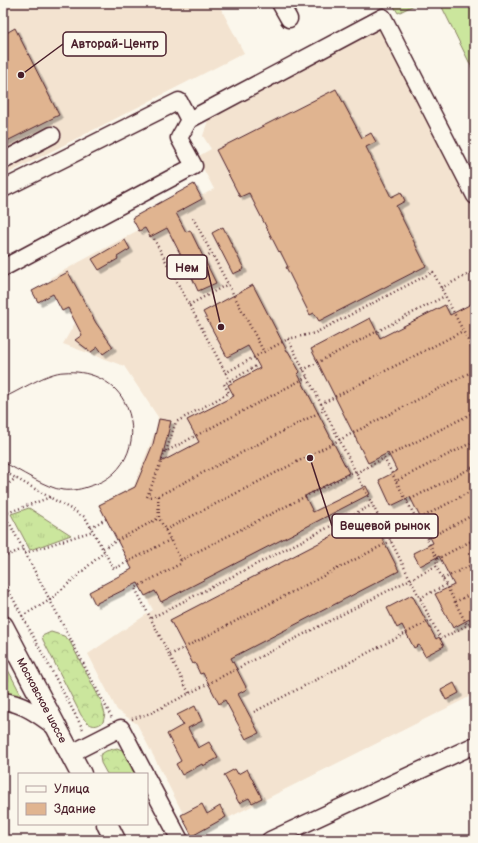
<svg xmlns="http://www.w3.org/2000/svg" width="478" height="843" viewBox="0 0 478 843" font-family="'Balsamiq Sans',sans-serif">
<style>
.built{fill:#f3e3d0}
.grass{fill:url(#grass-tufts);stroke:#8a8264}
.forest{fill:url(#forest-crowns);stroke:#8a8264}
.pitch{fill:#cbe69d;stroke:#8a8264}
.building{fill:#e0b490;stroke:#4a1f2b;filter:url(#shadow)}
.lines{fill:none;stroke-linecap:round;stroke-linejoin:round}
.minor-casing{stroke:#4a1f2b;stroke-width:19}
.major-casing{stroke:#4a1f2b;stroke-width:23}
.path{stroke:#4a1f2b;stroke-width:2.5;stroke-dasharray:1 3;stroke-linecap:butt}
.minor{stroke:#fbf7ec;stroke-width:16}
.major{stroke:#fbf7ec;stroke-width:20}
.tram{stroke:#4a1f2b;stroke-width:1}
.labels{text-anchor:middle;stroke-width:3;stroke-linejoin:round;paint-order:stroke}
.street-label{font-size:11px;fill:#4a1f2b;stroke:#fbf7ec}
.leader{fill:none;stroke:#4a1f2b;stroke-width:1.5}
.callout-dot{fill:#4a1f2b;stroke:#fbf7ec;stroke-width:1.5}
.callout{fill:#fbf7ec;stroke:#4a1f2b;stroke-width:1.5}
.callout-label{font-size:12px;text-anchor:middle;font-weight:bold;fill:#4a1f2b}
</style>
<defs>
<pattern id="grass-tufts" width="24" height="20" patternUnits="userSpaceOnUse"><rect width="24" height="20" fill="#cbe69d"/><path d="M3 7l-1-3M5 7V3M7 7l1-3M15 17l-1-3M17 17v-4M19 17l1-3" fill="none" stroke="#b0c587"/></pattern>
<pattern id="forest-crowns" width="20" height="18" patternUnits="userSpaceOnUse"><rect width="20" height="18" fill="#cbe69d"/><path d="M2 6a3 3 0 1 1 6 0M12 15a3 3 0 1 1 6 0" fill="none" stroke="#b0c587"/></pattern>
<filter id="shadow"><feDropShadow dx="3.5" dy="3.5" stdDeviation="0" flood-color="#0004"/></filter>
</defs>
<rect width="100%" height="100%" fill="#fbf7ec"/>
<filter id="ink" filterUnits="userSpaceOnUse"><feTurbulence type="fractalNoise" baseFrequency=".025" numOctaves="2"/><feDisplacementMap in="SourceGraphic" scale="8" xChannelSelector="R" yChannelSelector="G"/><feConvolveMatrix kernelMatrix="1 2 1 2 8 2 1 2 1" color-interpolation-filters="sRGB"/></filter>
<g filter="url(#ink)">
<path class="built" d="M3 3H218L244 53 3 176Z
M378 24 475 212V694L194 835 137 724 117 710 88 654 153 610 98 505 134 486 156 429 158 417 124 366 63 344 75 323 50 278 214 189 197 157 211 149 203 136 210 114Z"/>
<path class="grass" d="M29 508 71 535 30 550 11 514Z
M8 670 25 702 3 696V690L8 681Z"/>
<path class="forest" d="M51 632 64 636 69 640 101 701 105 714 103 722C93 730 87 723 81 715L43 640 42 636Z
M117 748C130 752 133 763 139 774H107L101 763 100 755 106 751Z"/>
<path class="pitch" d="M392 3H418L398 13Z
M440 3H475V74Z"/>
<path class="building" d="M15 28 59 115 3 143V35Z
M336 89 362 138 371 133 376 142 366 147 391 197 401 192 405 201 396 206 426 266 319 321 314 313 310 315 286 267H288L280 251 279 252 249 193 240 197 216 150Z
M194 184 202 199 176 213 186 232 190 230 216 283 198 291 190 273 167 228 150 237 145 228 139 231 132 218Z
M223 227 244 269 233 274 212 233Z
M125 240 130 249 117 257 118 259 99 270 92 259Z
M68 272 96 323 113 347 103 354 98 347 91 352 75 340 82 335 68 308 62 311 53 294 38 302 32 291Z
M253 285 287 351H288L300 372 298 374 349 473 305 496 313 512 366 486 370 494 161 602 155 591 145 596 138 583 95 604 89 592 132 569 99 505 135 487 153 444 159 419 171 421 161 462 199 442 187 420 234 396 228 385 260 368 248 346 227 357 203 312Z
M475 302V616L453 628 435 594 454 585 439 556 420 566 413 553 433 543 410 497 391 506 379 480 397 471 388 453 368 463 311 349 370 318 380 338 445 305 450 315Z
M371 516 399 571 231 658 247 689 238 694 259 733 246 739 225 700 219 704 203 673 200 674 195 663 193 664 170 620Z
M412 595 436 639 439 637 444 646 425 656 419 645 414 648 402 625 397 628 387 608Z
M454 683 459 693 446 700 441 690Z
M195 706 202 721 188 728 198 748 209 742 218 758 203 766 202 764 182 775 176 764 181 761 167 734 183 725 177 715Z
M235 769 238 774 247 769 262 798 252 803 249 798 239 803 224 775Z
M202 804 207 814 220 806 226 817 192 836 181 815Z"/>
<g class="lines">
<defs>
<path id="minor" d="M280 3 289 19
M3 161 52 135
M3 189 179 101 189 120 383 17 475 196
M3 268 194 166 179 138 189 120
M3 701C23 703 40 716 56 728
M70 754 121 728 145 774
M147 778 180 840
M270 840 475 745"/>
<g id="major">
<path id="s1" d="M3 626 81 774"/>
<path d="M107 824 115 840"/>
</g>
</defs>
<use href="#minor" class="minor-casing"/>
<use href="#major" class="major-casing"/>
<path class="path" d="M193 218 264 352
M154 239 230 381 224 384 229 393 176 422 166 451
M173 274 212 254
M441 288 475 271
M189 305 228 284
M288 339 431 620
M303 370 445 296
M225 373 288 339 315 333 433 272 475 354
M307 377 165 452 147 497 158 496 324 410
M230 381 256 366
M321 404 463 331
M384 458 475 412
M3 471 85 517 114 569 170 540
M356 473 384 458 396 481
M3 488 16 478
M158 496 159 518 181 560
M407 501 475 466
M3 511 112 718
M4 514 51 497
M417 520 475 489
M91 527 106 519
M165 530 475 370
M427 539 396 481 475 441
M103 548 159 518
M25 553 93 531
M3 557 23 549
M437 559 427 539 475 514
M436 566 467 625
M443 579 475 563
M3 580 84 731
M420 598 446 585
M455 602 475 592
M22 616 50 600 104 552
M151 618 372 505
M170 655 391 541
M189 693 135 588 180 564 181 560 355 471
M254 712 431 620 441 639 475 621
M132 719 151 713 436 566 437 559 475 539"/>
<use href="#minor" class="minor"/>
<use href="#major" class="major"/>
<path class="tram" d="M3 398C19 391 48 372 64 372 87 370 112 379 124 401 142 434 128 476 90 486 82 489 73 491 63 490 46 488 19 470 3 462"/>
</g>
</g>
<g class="labels">
<g class="street-label">
<text dy="4" stroke="none"><textPath href="#s1" startOffset="84">Московское шоссе</textPath></text>
</g>
</g>
<path class="leader" d="M21 75L63 44M221 327L207 267M310 458L332 526"/>
<g class="callout-dot">
<circle cx="21" cy="75" r="4"/>
<circle cx="221" cy="327" r="4"/>
<circle cx="310" cy="458" r="4"/>
</g>
<g class="callout">
<rect x="63" y="32" width="103" height="24" rx="4"/>
<rect x="167" y="255" width="40" height="24" rx="4"/>
<rect x="332" y="514" width="106" height="24" rx="4"/>
</g>
<g class="callout-label">
<text x="115" y="48">Авторай-Центр</text>
<text x="187" y="272">Нем</text>
<text x="385" y="530">Вещевой рынок</text>
</g>
<rect width="478" height="843" fill="none" stroke="#fbf7ec" stroke-width="16"/>
<rect x="8" y="8" width="462" height="827" fill="none" stroke="#4a1f2b" stroke-width="1.5" filter="url(#ink)"/>
<rect x="18" y="773" width="130" height="52" fill="#fbf7ec" stroke="#b4a19f"/>
<rect x="26" y="786" width="20" height="6" fill="#fbf7ec" stroke="#b4a19f"/>
<text x="54" y="793" font-size="12" fill="#4a1f2b">Улица</text>
<rect x="26" y="803" width="20" height="12" fill="#e0b490" stroke="#b4a19f"/>
<text x="54" y="813" font-size="12" fill="#4a1f2b">Здание</text>
</svg>
